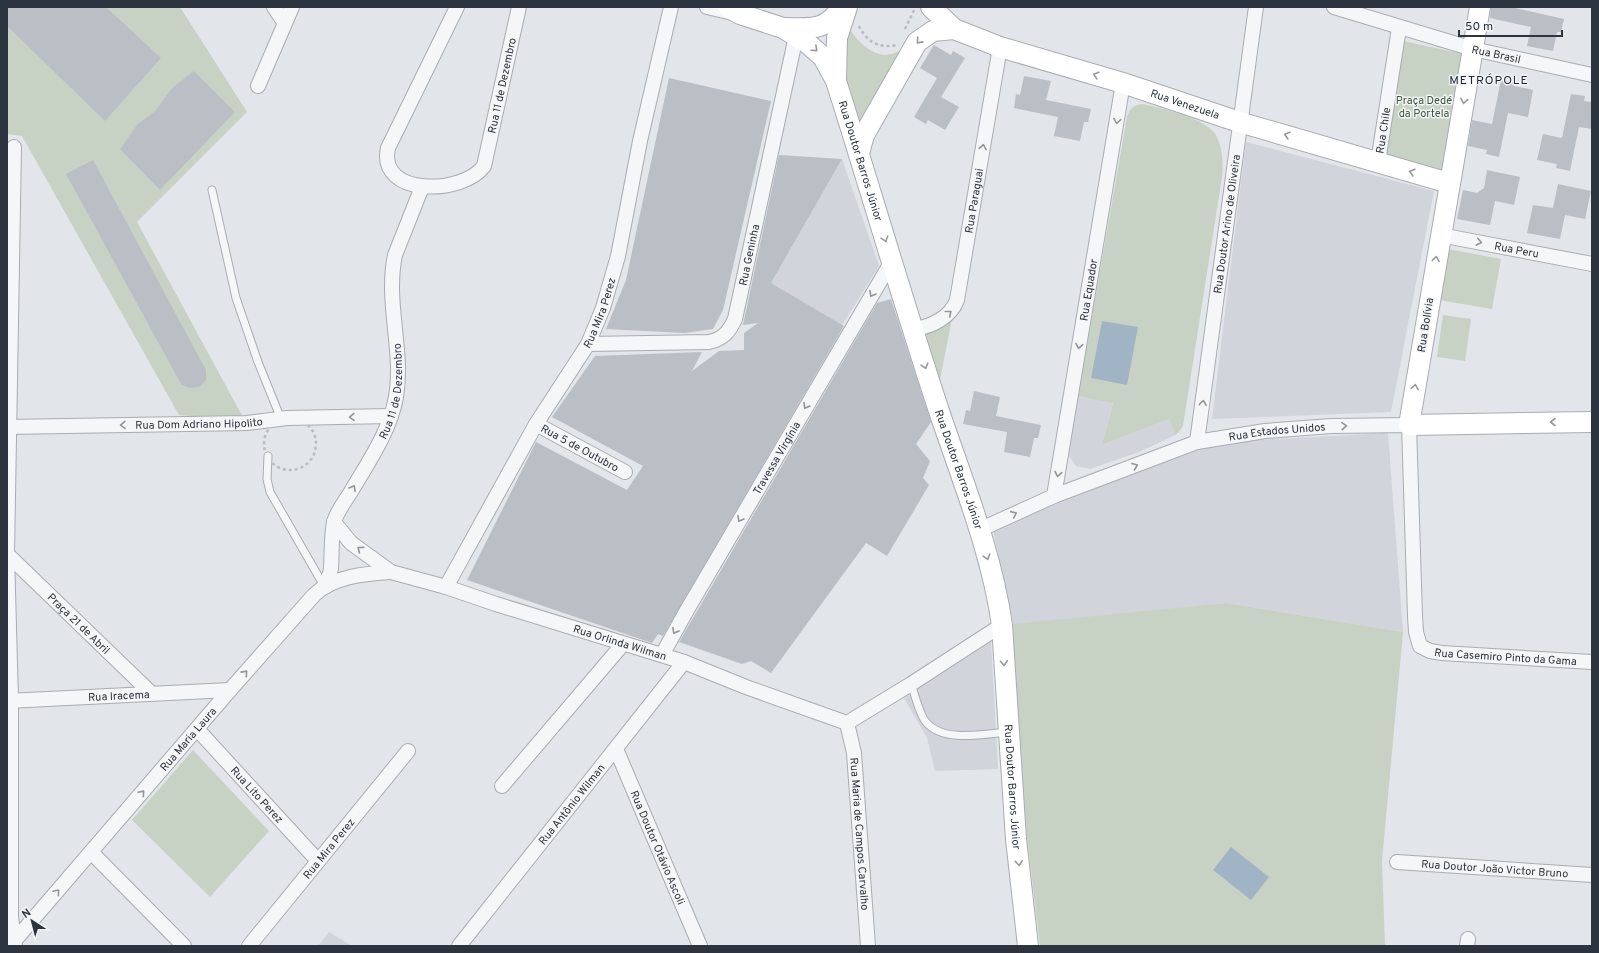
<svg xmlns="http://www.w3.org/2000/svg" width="1599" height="953" viewBox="0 0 1599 953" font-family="Overpass,sans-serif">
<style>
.built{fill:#d1d4db}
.green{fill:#c8d2c4}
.water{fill:#a1b4c5}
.building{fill:#babfc6}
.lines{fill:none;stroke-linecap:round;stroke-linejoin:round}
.lane-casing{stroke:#a8acb3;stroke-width:9}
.street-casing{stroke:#a8acb3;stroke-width:16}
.secondary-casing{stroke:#a8acb3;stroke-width:22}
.path{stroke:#b9bcc1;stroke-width:2.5;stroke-dasharray:3 3;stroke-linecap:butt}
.lane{stroke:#f5f6f8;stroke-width:7}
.street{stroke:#f5f6f8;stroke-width:14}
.secondary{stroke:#fff;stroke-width:20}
.oneway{stroke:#969aa0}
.oneway2{stroke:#90959c}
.labels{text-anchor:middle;stroke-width:3;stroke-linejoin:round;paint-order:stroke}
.street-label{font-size:11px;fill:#2c3440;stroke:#f2f4f7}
.park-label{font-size:11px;fill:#415a3b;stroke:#f2f4f7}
.neighbourhood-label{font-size:12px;letter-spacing:1px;fill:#1e2531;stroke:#f2f4f7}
</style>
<rect width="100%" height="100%" fill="#e2e5e9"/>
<path class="built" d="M1246 142 1434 191 1391 412 1212 419Z
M842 159 879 266 842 325 771 283Z
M1078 396 1113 402 1102 445 1169 419 1175 435 1139 452 1090 469 1076 466 1068 454V447Z
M1388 433 1403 632 1226 603 1014 627 993 531 1068 499 1204 448 1239 441Z
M991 642 998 769 935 771 927 738 904 698Z
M329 932 352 946H318Z"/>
<path class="green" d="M7 7H180L247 112 137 222 245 421 179 415 22 136 7 134Z
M844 21C853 35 867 54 885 55 890 55 896 52 901 51L857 136 839 74Z
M1403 41 1463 54 1445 174 1386 158Z
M1143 104C1163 109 1208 118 1217 137 1223 150 1223 163 1222 177L1183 426 1179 432 1175 435 1169 419 1102 445 1113 403 1078 396 1127 117C1130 108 1133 105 1143 104Z
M1443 248 1501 259 1492 309 1433 299Z
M954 308 936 401 916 329Z
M1443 315 1471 319 1465 361 1437 357Z
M1226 603 1403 632 1382 861 1385 946H1040L1002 625Z
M193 750 269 831 210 897 132 820Z"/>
<path class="water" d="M1102 321 1138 327 1127 385 1091 378Z
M1231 847 1269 877 1251 900 1213 870Z"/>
<path class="building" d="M7 7H106L161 58 105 121 7 26Z
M1491 7H1510L1564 19 1561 32H1557L1553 51 1527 46 1531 27 1490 18Z
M934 45 951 55 953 51 965 58 941 97 959 107 945 130 928 120 926 124 914 117 937 78 920 68Z
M194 71 235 112 160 190 120 149 137 125 155 111 172 88Z
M1024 76 1051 81 1046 100 1091 109 1088 122H1084L1080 141 1054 136 1058 117 1014 108 1016 94 1020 95Z
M669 78 771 101 723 310 713 329 685 333 606 329 626 280Z
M1501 80 1514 82V86L1533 90 1528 117 1508 113 1499 157 1486 154 1487 150 1468 146 1472 120 1492 124Z
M1571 94 1585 96 1584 101 1592 102V129L1579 127 1570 171 1556 168 1557 164 1537 160 1543 134 1562 138Z
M779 155 842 159 771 283 844 326 663 636 658 634 652 643 467 580 536 442 627 490 643 466 552 417 595 356 702 352 692 371 719 351 744 350V333L758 323 743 325Z
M93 160 206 370V380L199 387 190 388 181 384 66 174Z
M1487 170 1520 177 1514 205 1495 201 1490 225 1457 219 1463 190 1477 193 1484 188Z
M1558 184 1591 191 1585 219 1565 215 1560 239 1527 233 1533 205 1553 208Z
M891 299 931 422 916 444 930 461 923 478 929 485 887 556 866 543 771 673 751 661 742 664 679 642 877 303Z
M974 391 1000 397 996 416 1041 425 1038 438H1034L1030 457 1004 452 1007 432 963 424 966 410 970 411Z"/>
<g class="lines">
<defs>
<path id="lane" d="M212 190 236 298 258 362 281 419
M268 456 267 479 270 492 324 586
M911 684C915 694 919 714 926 722 943 743 984 734 1008 732"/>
<g id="street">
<path d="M274 7 284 22"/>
<path id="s1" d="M457 7 388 148C377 197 463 195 484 166L519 7"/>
<path d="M707 7 737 14"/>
<path id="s2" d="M1334 7 1473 49 1592 75"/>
<path d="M258 86 292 7"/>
<path d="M14 147 7 554 11 701V917L15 946"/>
<path id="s3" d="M1378 162 1399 28"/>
<path id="s4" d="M1440 235 1592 264"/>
<path id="s5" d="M914 329C931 327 951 317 957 300L1000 47"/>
<path id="s6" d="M588 344 709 342C723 339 729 332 735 319L796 36"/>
<path id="s7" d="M536 424 625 472"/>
<path id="s8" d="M7 427 247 423 287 418 391 416"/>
<path id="s9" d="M1197 442 1256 7"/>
<path id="s10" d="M1054 496 1123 83"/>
<path id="s11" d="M334 522 351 543 391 572 446 587 496 604 684 662 746 687 847 723 911 684 1002 625"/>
<path id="s12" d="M979 530 1054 496 1197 442 1265 431 1331 426 1409 425 1415 616 1416 632 1420 646 1430 651 1442 653 1592 662"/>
<path id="s13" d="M7 554 151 693"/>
<path id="s14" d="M324 586 330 574 331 568C332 553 331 537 334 522 337 511 346 500 352 490 369 461 390 431 396 397 404 351 385 303 395 255L422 187"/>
<path id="s15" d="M446 587 536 424 588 344 603 308 618 256 640 141 671 7"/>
<path id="s16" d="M662 655 687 610 892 261"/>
<path id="s17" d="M7 701 230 690"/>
<path id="s18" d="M847 723 854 753 868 946"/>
<path id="s19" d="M197 729 318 861"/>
<path id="s20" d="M616 749 700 946"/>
<path d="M502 786 623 644"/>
<path d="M91 852 184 946"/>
<path id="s21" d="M1397 862 1592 875"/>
<path id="s22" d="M10 946 230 690 314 595C334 576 364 574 391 572"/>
<path id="s23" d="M249 946 408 751"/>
<path id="s24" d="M459 946 684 662"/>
<path d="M1467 946 1468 939"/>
</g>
<g id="secondary">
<path d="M728 7 740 14 783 28 807 43 823 57 835 79"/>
<path id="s25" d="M847 7 837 38 836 81C870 188 901 295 936 402 960 475 991 548 1002 625L1016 839 1028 946"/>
<path id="s26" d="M931 7 954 29 1000 47 1123 83 1239 122 1449 183"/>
<path d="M1480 7 1409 425 1592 422"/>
<path d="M784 28C811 28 825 32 842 7"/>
<path d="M859 153 864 135 917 42 933 31 954 29"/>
</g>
</defs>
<use href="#lane" class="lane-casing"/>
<use href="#street" class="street-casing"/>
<use href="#secondary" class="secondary-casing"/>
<path class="path" d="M859 26C867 42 879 49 897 45
M905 29 915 8
M264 444a26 26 0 1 1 52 0a26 26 0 1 1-52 0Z"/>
<use href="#lane" class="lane"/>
<use href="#street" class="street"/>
<use href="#secondary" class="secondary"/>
</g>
<defs><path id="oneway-chevron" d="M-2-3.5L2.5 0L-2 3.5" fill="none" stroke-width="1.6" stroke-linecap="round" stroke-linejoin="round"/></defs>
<g class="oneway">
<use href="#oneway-chevron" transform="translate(919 41) rotate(132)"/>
<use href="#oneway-chevron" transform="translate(815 49) rotate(42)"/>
<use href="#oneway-chevron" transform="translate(1096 75) rotate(-164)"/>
<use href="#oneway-chevron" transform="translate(1464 101) rotate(100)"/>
<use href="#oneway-chevron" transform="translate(1287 135) rotate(-164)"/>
<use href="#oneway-chevron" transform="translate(1412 172) rotate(-163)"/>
<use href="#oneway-chevron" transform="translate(885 239) rotate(73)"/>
<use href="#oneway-chevron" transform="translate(1436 259) rotate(-81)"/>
<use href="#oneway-chevron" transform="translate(925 366) rotate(73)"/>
<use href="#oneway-chevron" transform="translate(1415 387) rotate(-81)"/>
<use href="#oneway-chevron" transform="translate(1553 422) rotate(180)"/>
<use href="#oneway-chevron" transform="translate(987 557) rotate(73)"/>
<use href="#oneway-chevron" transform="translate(1004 663) rotate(86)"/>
<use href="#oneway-chevron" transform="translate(1019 863) rotate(84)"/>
</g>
<g class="oneway2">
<use href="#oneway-chevron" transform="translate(1117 121) rotate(99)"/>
<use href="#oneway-chevron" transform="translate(983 147) rotate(-80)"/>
<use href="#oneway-chevron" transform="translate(1479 242) rotate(11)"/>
<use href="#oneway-chevron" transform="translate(872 294) rotate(120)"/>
<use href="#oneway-chevron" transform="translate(949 313) rotate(-39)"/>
<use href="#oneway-chevron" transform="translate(1079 346) rotate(100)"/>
<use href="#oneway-chevron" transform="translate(1203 403) rotate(-83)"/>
<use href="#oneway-chevron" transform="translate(806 406) rotate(120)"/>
<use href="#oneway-chevron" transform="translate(352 417) rotate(179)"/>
<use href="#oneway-chevron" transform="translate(123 425) rotate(179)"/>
<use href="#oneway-chevron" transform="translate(1344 426) rotate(-1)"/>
<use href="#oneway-chevron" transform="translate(1135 466) rotate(-21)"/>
<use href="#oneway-chevron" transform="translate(1058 474) rotate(100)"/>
<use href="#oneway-chevron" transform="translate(353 488) rotate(-60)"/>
<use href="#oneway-chevron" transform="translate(1014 514) rotate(-24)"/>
<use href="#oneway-chevron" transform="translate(740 519) rotate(120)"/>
<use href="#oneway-chevron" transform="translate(360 549) rotate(-143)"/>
<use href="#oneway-chevron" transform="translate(675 631) rotate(119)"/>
<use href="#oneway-chevron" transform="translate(245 673) rotate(-48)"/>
<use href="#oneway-chevron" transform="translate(142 793) rotate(-49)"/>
<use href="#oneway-chevron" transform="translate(57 892) rotate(-50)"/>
</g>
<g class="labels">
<g class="street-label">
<text dy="4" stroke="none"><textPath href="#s2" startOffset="169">Rua Brasil</textPath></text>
<text dy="4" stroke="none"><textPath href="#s1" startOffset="366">Rua 11 de Dezembro</textPath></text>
<text dy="4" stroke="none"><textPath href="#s26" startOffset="275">Rua Venezuela</textPath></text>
<text dy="4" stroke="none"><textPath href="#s3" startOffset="32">Rua Chile</textPath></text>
<text dy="4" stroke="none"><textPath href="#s25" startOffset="159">Rua Doutor Barros Júnior</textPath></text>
<text dy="4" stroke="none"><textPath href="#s5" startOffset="155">Rua Paraguai</textPath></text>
<text dy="4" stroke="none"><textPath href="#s9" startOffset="220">Rua Doutor Arino de Oliveira</textPath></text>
<text dy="4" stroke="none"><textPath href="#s4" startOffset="78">Rua Peru</textPath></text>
<text dy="4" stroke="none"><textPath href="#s6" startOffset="223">Rua Geninha</textPath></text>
<text dy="4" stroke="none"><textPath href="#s10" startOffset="209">Rua Equador</textPath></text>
<text dy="4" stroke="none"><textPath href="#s15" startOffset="315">Rua Mira Perez</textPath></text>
<text transform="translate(1425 325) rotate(-81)" y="4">Rua Bolívia</text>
<text dy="4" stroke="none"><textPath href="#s14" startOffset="211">Rua 11 de Dezembro</textPath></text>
<text dy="4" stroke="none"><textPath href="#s8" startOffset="192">Rua Dom Adriano Hipolito</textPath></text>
<text dy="4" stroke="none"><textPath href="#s12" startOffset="316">Rua Estados Unidos</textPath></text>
<text dy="4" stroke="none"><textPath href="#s7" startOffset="50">Rua 5 de Outubro</textPath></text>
<text dy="4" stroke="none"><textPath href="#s16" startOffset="228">Travessa Virgínia</textPath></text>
<text dy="4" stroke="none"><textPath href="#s25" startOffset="483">Rua Doutor Barros Júnior</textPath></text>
<text dy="4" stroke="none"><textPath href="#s13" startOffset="100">Praça 21 de Abril</textPath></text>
<text dy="4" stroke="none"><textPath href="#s11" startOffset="316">Rua Orlinda Wilman</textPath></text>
<text dy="4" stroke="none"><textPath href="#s12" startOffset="757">Rua Casemiro Pinto da Gama</textPath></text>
<text dy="4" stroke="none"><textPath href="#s17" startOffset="112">Rua Iracema</textPath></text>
<text dy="4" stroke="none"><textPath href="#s22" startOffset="273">Rua Maria Laura</textPath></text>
<text dy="4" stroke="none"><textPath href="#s25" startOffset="807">Rua Doutor Barros Júnior</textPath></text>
<text dy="4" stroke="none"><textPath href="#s19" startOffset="89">Rua Lito Perez</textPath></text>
<text dy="4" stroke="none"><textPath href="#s24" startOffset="181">Rua Antônio Wilman</textPath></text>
<text dy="4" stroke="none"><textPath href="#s18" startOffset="112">Rua Maria de Campos Carvalho</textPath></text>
<text dy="4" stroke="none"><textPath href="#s20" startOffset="107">Rua Doutor Otávio Ascoli</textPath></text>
<text dy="4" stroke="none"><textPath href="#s23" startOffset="126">Rua Mira Perez</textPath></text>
<text dy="4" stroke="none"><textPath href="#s21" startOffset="98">Rua Doutor João Victor Bruno</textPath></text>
</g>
<g class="park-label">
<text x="1424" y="104">Praça Dedé<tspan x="1424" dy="13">da Portela</tspan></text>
</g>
<g class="neighbourhood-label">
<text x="1489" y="84">METRÓPOLE</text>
</g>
</g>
<rect width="1599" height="953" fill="none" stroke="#2c3440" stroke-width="16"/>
<g transform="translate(32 921) rotate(324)" stroke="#f2f4f7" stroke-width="3" paint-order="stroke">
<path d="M0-3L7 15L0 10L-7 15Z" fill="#2c3440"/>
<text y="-6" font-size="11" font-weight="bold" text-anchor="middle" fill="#2c3440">N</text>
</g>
<path d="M1459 30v6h103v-6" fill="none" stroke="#2c3440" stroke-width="2"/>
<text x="1465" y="30" font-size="12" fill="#2c3440" stroke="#f2f4f7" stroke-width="3" paint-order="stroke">50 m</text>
</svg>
